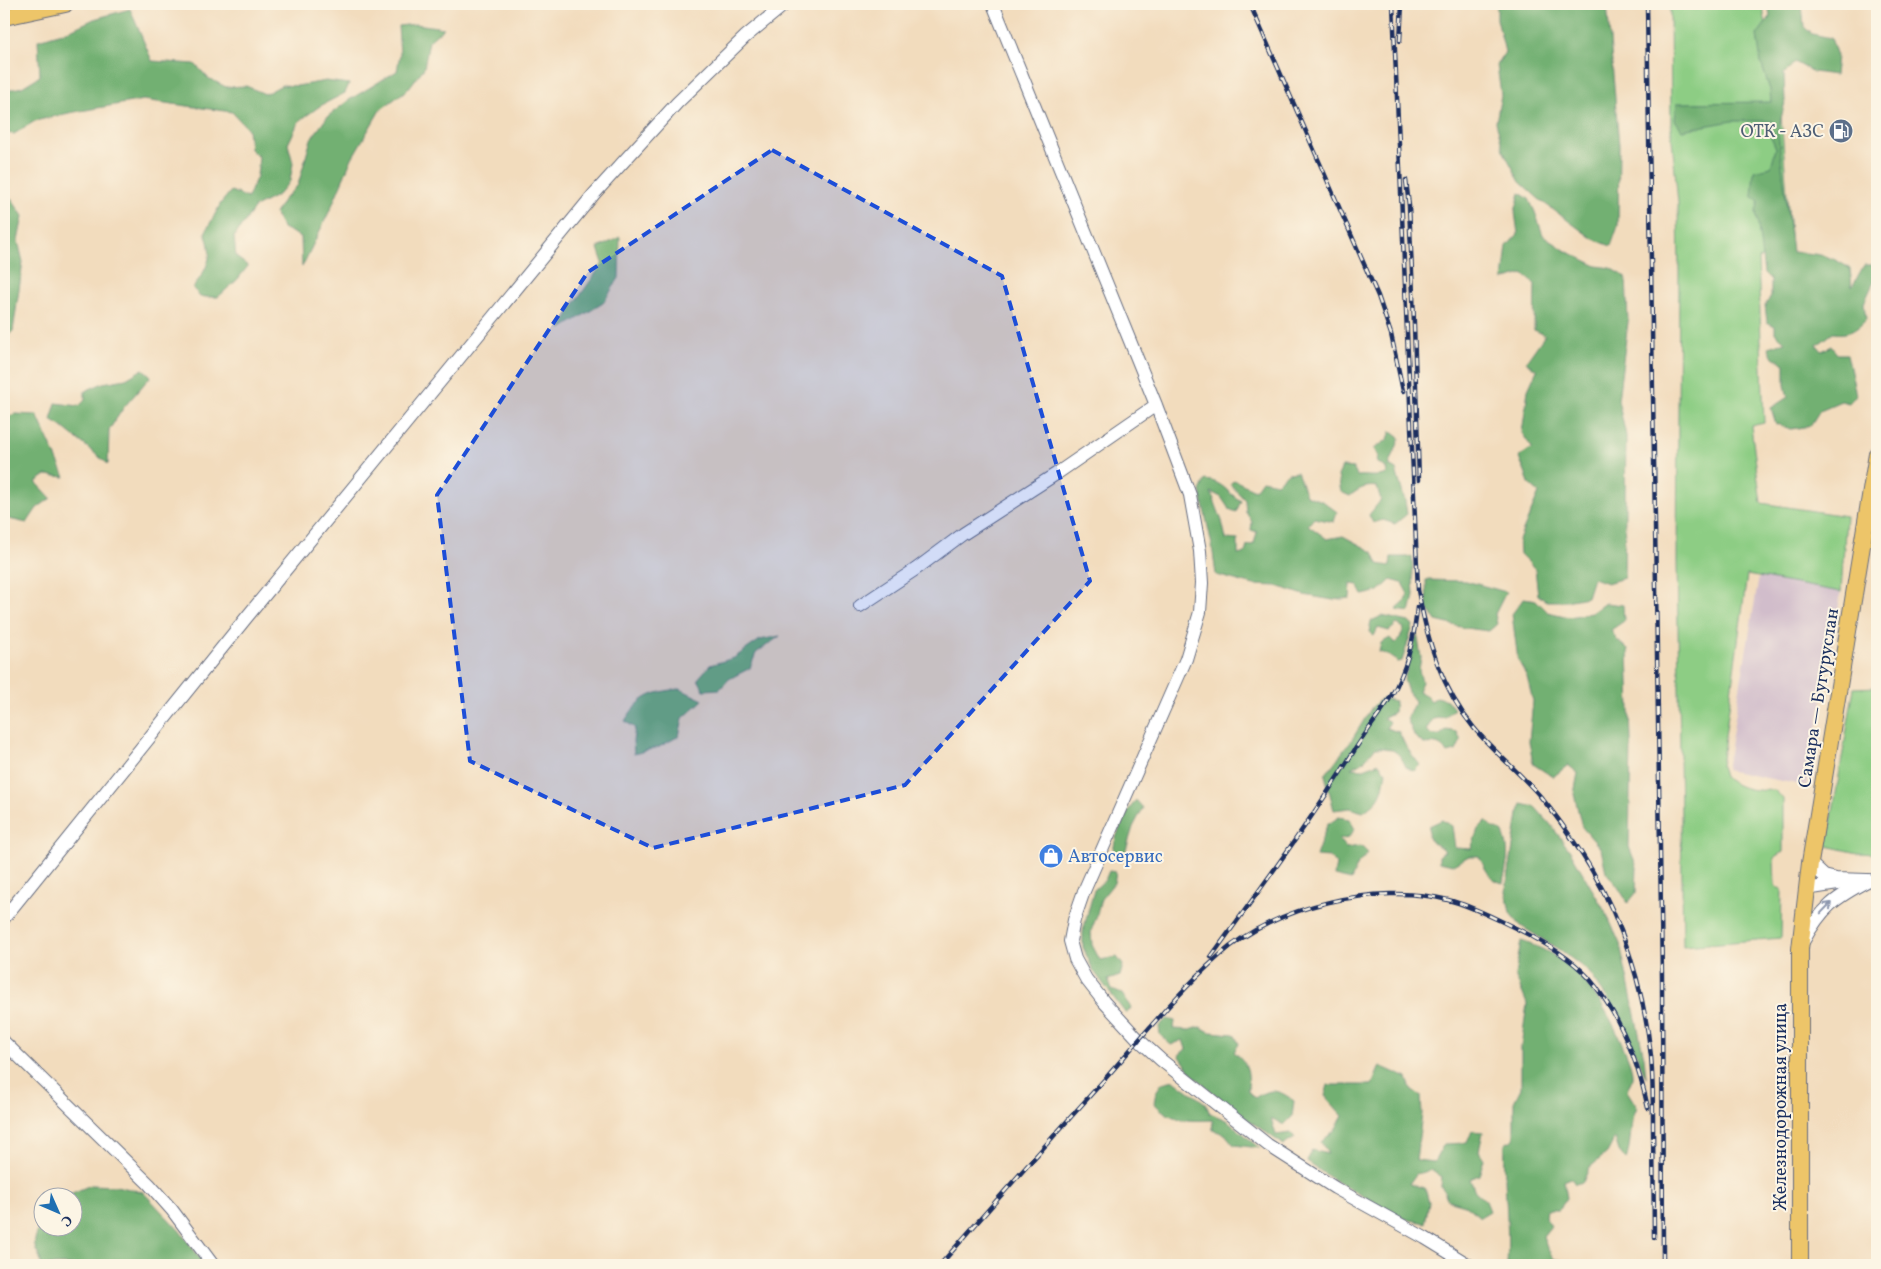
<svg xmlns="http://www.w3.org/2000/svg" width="1881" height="1269" viewBox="0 0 1881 1269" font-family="Vollkorn,serif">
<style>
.industrial{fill:#d1bdcb}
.green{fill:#8dcd84;stroke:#547e71}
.forest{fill:#72b072;stroke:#467068}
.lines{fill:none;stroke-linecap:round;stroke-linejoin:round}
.minor-casing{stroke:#666c7f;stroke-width:14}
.major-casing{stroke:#666c7f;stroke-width:18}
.minor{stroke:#fff;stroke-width:12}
.major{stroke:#edc569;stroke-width:16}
.rail-casing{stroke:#1b2f5e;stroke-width:4.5}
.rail{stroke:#fcf5e5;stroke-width:2.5;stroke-dasharray:8;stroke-linecap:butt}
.oneway{stroke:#8d97ae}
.marked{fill:#1d4ed8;fill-opacity:0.2;stroke:#1d4ed8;stroke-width:4;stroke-dasharray:10 6;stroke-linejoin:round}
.labels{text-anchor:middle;stroke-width:4;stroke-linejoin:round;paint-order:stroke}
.service-label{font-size:18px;fill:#4e5e75;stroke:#fcf5e5;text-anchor:end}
.street-label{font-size:18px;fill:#1b2f5e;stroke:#fcf5e5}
.shop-label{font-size:18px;fill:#366cbe;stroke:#fcf5e5;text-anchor:start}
</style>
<rect width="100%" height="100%" fill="#fcf5e5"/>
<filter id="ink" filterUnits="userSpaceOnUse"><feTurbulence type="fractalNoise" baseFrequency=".02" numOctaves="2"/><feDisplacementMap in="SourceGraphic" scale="10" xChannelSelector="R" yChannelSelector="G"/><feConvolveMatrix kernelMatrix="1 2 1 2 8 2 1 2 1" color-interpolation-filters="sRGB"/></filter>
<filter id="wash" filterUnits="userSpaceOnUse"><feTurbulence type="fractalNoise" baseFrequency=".0096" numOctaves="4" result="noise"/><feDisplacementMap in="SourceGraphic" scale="20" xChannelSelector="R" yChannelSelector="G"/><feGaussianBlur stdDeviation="1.12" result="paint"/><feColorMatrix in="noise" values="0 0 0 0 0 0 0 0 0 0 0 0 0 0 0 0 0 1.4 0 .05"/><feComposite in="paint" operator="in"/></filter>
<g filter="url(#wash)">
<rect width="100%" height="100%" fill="#f2dcbd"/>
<path class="industrial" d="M1759 577 1841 592 1807 786 1726 770Z"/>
<path class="green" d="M1670 4H1762L1779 90 1791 248 1758 259 1764 423 1751 426 1761 503 1846 516 1841 592 1747 575 1721 766 1724 777C1743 790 1753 791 1775 790L1783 799V852L1774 858 1775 887 1782 889 1781 938 1683 946 1677 561 1679 273 1678 203 1671 129Z
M1877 687V854L1858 853 1827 846 1854 688Z"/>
<path class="forest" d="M1497 4H1607L1619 145 1618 226 1611 246 1593 239 1540 200 1520 182 1503 150 1496 122 1501 95 1497 65 1505 52 1497 19Z
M1768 4H1802L1804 27 1812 34 1831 38 1837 56 1835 75 1813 72 1795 62 1784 74 1785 102 1778 131 1792 252C1816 254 1830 254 1850 269L1852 287 1864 265H1873L1875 279 1864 303 1866 320C1855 331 1848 335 1833 333L1817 345 1822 351 1831 346 1837 354H1847L1856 395 1849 403 1841 401 1820 410 1810 426 1791 429 1776 424 1771 408 1788 397 1785 385V364L1773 357 1768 347 1785 342 1775 333V326L1767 322 1765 305 1771 297V280L1764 273 1756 211 1759 201 1752 196 1754 171 1771 167 1776 148 1768 130 1772 121H1732L1682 130 1675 120 1677 103 1771 102 1770 90 1761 63 1757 35 1770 17Z
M130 9 152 61 195 64 208 78 226 87 246 86 265 94 282 85 297 86 326 81 349 84 345 93 320 106 299 121 288 144 293 163 290 181 278 195 255 207 234 237 236 257 248 266 237 280 218 297H200L193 288C207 268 215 257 205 233L221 203 231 191 248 198 257 176 259 157 250 149 248 129 232 112 143 100 69 113 35 121 14 134 4 133V91L22 87 40 76 38 40 66 32 94 19Z
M416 24 444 28 429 41 424 68 408 89 380 110 352 158 331 208 302 267 301 237 283 228 275 214 283 200 298 185 311 139 328 116 349 100 397 71 400 54 398 26Z
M1520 193 1529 199 1535 212 1543 235 1566 251 1597 266 1611 268 1626 277 1628 322 1618 400 1626 436 1624 578 1607 583 1593 578 1587 597 1566 601H1546L1538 595 1535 569 1520 554 1519 540 1539 493 1530 485 1519 457 1532 448 1522 433 1528 390 1537 370 1526 362 1545 335 1534 330 1535 284 1523 274 1503 280 1507 246 1518 234 1515 212Z
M4 194 12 200 23 216 18 241 23 262 13 331 4 339Z
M620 237 619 278 603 303 561 329 572 307 603 263 598 248Z
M143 369 151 376 124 407 109 430 108 464 61 426 51 420 56 403 79 406 85 400V391L103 383 126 379Z
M15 414 37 415 65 477 46 475 36 482 51 498 37 508 27 523 4 518V418Z
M1391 431 1400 438 1389 466 1396 470 1405 501 1407 514 1395 524 1383 520 1373 523 1369 515 1381 500 1377 487C1366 485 1358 489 1350 496L1341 492 1338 476 1342 467 1353 468 1357 476C1368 475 1377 478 1387 474L1386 468 1377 462 1378 455 1374 449 1388 439Z
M1297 472 1306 495 1324 502 1337 512 1334 522 1314 518 1308 525 1327 539 1343 536 1373 552 1378 564 1390 566 1391 557H1412L1414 596 1410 612 1396 610 1404 603 1408 594 1402 583 1391 580 1379 591 1363 595 1358 585 1351 584 1350 598 1333 600 1304 595 1277 586 1254 585 1216 575 1212 545 1200 491 1205 480C1223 481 1227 493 1241 501L1236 512 1229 509 1221 497 1211 492 1222 521 1226 539 1238 540V555L1245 553 1247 546 1254 544 1257 532 1251 530 1252 522 1246 512 1245 500 1230 484 1234 480 1255 490 1262 480 1277 483 1288 473Z
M1426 580 1466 581 1506 592 1495 614 1497 624 1489 631 1465 628 1436 621 1427 608Z
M1524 598 1536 600 1548 612 1569 617 1591 613 1605 603 1623 605 1624 621 1611 630 1616 639 1628 650 1631 741 1629 847 1637 867 1636 893 1628 903 1618 887 1606 872 1601 849 1582 827 1574 794 1578 773 1568 765 1553 777 1533 764 1529 741 1533 701 1527 677 1518 660 1512 614Z
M1382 616 1409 622 1413 626 1402 661 1398 662 1386 654 1379 652 1381 643 1390 638 1395 643 1400 639 1404 628 1397 624 1389 631 1378 628 1374 636 1369 632 1371 621Z
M1417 633 1421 657 1419 670 1422 682 1418 691 1427 696 1431 701 1437 697 1447 700 1454 709 1445 717 1433 719 1426 730 1432 735H1440L1446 730 1457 732 1461 740 1456 751 1447 753C1441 743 1435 743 1424 744L1415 737 1407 719 1415 701 1408 692 1404 680Z
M780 636 756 653 750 668 729 679 720 689 704 690 698 679 710 665 734 658 760 640Z
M680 689 703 700 683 718 679 736 659 747 634 754 633 741 635 728 625 721C640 696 652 692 680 689Z
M1382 698 1395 701 1394 712 1383 718 1390 722 1386 728 1399 732 1406 747 1420 765 1414 771 1406 767C1399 751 1392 747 1375 748L1364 761 1351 768 1364 769 1379 763 1386 772C1382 794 1382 799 1363 812L1350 808 1334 810 1325 775 1353 738 1372 707Z
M1136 800 1143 808 1133 827 1125 853 1118 859C1117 857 1114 855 1114 852 1112 839 1128 810 1136 800Z
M1522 804 1535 807 1551 825 1570 851 1607 915 1620 944 1644 1057 1646 1077 1621 1018 1589 972 1563 952 1521 926 1510 913 1506 891 1518 814Z
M1339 817 1349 819 1355 829 1348 838 1339 840 1346 848 1361 846 1368 853 1358 864 1351 880 1334 876 1336 864 1330 857 1316 856 1327 825Z
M1442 820 1452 826 1455 848 1471 849 1478 829 1486 821 1493 828 1502 831C1511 849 1507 864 1503 883 1489 880 1485 868 1479 856H1469L1453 865 1439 862V856L1445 851 1428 838 1429 826Z
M1109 871 1116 872 1114 883 1101 899 1096 918 1091 931 1092 945 1100 960 1117 957 1123 965 1120 976 1108 980 1112 990 1122 994 1131 1008 1126 1014 1093 970 1083 947V931L1094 890 1105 880Z
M1521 941C1534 945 1548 951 1559 959 1591 981 1611 1016 1625 1051 1628 1058 1633 1070 1632 1077 1632 1081 1628 1087 1627 1091L1637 1107C1629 1124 1632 1142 1626 1160L1619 1151 1615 1138 1607 1153 1589 1168 1583 1182 1575 1184 1571 1178 1564 1181 1567 1198 1559 1210H1546L1545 1217 1551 1226 1543 1236 1547 1248 1554 1259 1565 1261V1265H1507C1510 1225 1503 1185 1505 1144L1514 1139V1102L1521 1088V1047L1527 1004 1515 975Z
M1167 1019 1175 1021 1174 1029 1190 1030 1200 1027 1210 1032 1234 1034 1239 1044 1234 1052C1249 1064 1249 1072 1248 1091L1255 1098C1270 1087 1280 1090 1294 1101L1292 1117 1284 1125 1271 1118 1276 1135 1291 1133 1295 1138 1284 1145 1226 1104 1193 1075 1179 1055 1186 1049 1183 1040 1171 1045 1160 1035 1159 1026Z
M1380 1066 1407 1078 1411 1089 1421 1096 1422 1114 1416 1160 1434 1162 1444 1144 1467 1143 1472 1131 1483 1132 1479 1151 1484 1159 1479 1175 1470 1179 1475 1191 1486 1201 1490 1211 1480 1217 1465 1205 1448 1200 1441 1186 1442 1177 1432 1170 1416 1174 1409 1184 1425 1188 1429 1203 1425 1223 1405 1219 1337 1182 1307 1162 1312 1150 1328 1154 1321 1142 1335 1130 1343 1116 1325 1096 1328 1085H1372Z
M1174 1080 1205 1103 1210 1113 1228 1121 1260 1148 1234 1145 1225 1134 1213 1130 1212 1120C1187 1121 1172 1122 1154 1103L1156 1092 1162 1083Z
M91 1185 116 1186 143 1192 179 1230 205 1265H41C41 1258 39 1256 36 1250 32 1241 38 1230 42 1222V1226H72V1196H65Z"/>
</g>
<g filter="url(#ink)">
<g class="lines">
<defs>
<path id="minor" d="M993 4 1156 405 1190 495 1200 551 1202 583 1200 612 1186 659 1084 891 1074 920 1070 941 1075 959 1086 979 1104 1002 1139 1040 1161 1060 1268 1145 1335 1188 1425 1238 1469 1265
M860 606 916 569 963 534 1056 474 1156 405
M1810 863 1824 876 1836 879 1867 880
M1806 889 1844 883
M4 918 246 618 594 194 677 103 745 37 785 4
M1803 942C1822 907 1835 898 1869 880
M4 1042 149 1184 172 1210 213 1265"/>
<path id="major" d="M4 17 65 4
M1800 1265V949L1810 863 1877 454"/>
</defs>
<use href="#minor" class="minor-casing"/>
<use href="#major" class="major-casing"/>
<use href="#minor" class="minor"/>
<use href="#major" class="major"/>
<defs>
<path id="rail" d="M1250 4 1378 296 1391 334 1403 391
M1393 4 1418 590C1427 640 1441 688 1474 728 1494 752 1519 772 1540 796 1554 813 1568 832 1580 851 1620 912 1643 983 1651 1056 1653 1079 1653 1104 1653 1127 1653 1164 1654 1200 1654 1237
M1647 4 1662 977 1663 1265
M1400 41 1402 4
M1406 180 1409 206 1413 294 1419 480
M1211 957C1260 889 1310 822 1354 751 1365 733 1379 716 1390 698 1406 672 1415 637 1417 607
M940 1265C994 1203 1049 1141 1104 1080 1141 1038 1178 992 1220 955 1274 906 1378 882 1448 900 1469 905 1488 915 1507 924 1533 936 1568 955 1588 977 1619 1013 1638 1062 1648 1108"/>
</defs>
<use href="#rail" class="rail-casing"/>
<use href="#rail" class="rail"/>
</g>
<defs><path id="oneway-shaft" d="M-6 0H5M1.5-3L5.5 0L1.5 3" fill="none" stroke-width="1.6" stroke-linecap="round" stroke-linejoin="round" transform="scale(1.25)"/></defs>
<use class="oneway" href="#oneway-shaft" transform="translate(1826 908) rotate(-46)"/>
</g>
<path class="marked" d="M772 150 1002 276 1090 581 905 785 653 848 470 761 437 495 588 272Z"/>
<defs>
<symbol id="fuel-disc" viewBox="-11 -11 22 22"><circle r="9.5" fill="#5c6f8a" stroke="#fcf5e5"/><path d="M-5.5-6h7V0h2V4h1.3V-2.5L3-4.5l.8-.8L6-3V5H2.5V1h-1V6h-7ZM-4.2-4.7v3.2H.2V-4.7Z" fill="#fff"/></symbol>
<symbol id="shop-disc" viewBox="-11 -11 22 22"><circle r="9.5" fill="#3f7fe0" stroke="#fcf5e5"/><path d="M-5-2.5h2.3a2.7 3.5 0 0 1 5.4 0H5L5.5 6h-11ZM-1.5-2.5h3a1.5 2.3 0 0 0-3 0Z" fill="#fff"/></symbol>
</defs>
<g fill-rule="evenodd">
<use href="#fuel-disc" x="1827" y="117" width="28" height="28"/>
<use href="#shop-disc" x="1037" y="842" width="28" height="28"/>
</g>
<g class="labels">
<g class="service-label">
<text x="1824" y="137">ОТК - АЗС</text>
</g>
<g class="street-label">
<text transform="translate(1818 698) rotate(-81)" y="6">Самара — Бугуруслан</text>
<text transform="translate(1780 1107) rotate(-90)" y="6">Железнодорожная улица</text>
</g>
<g class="shop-label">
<text x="1068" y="862">Автосервис</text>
</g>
</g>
<rect width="1881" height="1269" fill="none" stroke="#fcf5e5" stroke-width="20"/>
<g transform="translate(58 1212) rotate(135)"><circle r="24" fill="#fcf5e5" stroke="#a2a6af"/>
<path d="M0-4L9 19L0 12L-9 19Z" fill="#1f6fb2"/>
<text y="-8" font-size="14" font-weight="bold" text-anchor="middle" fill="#1b2f5e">С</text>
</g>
</svg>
